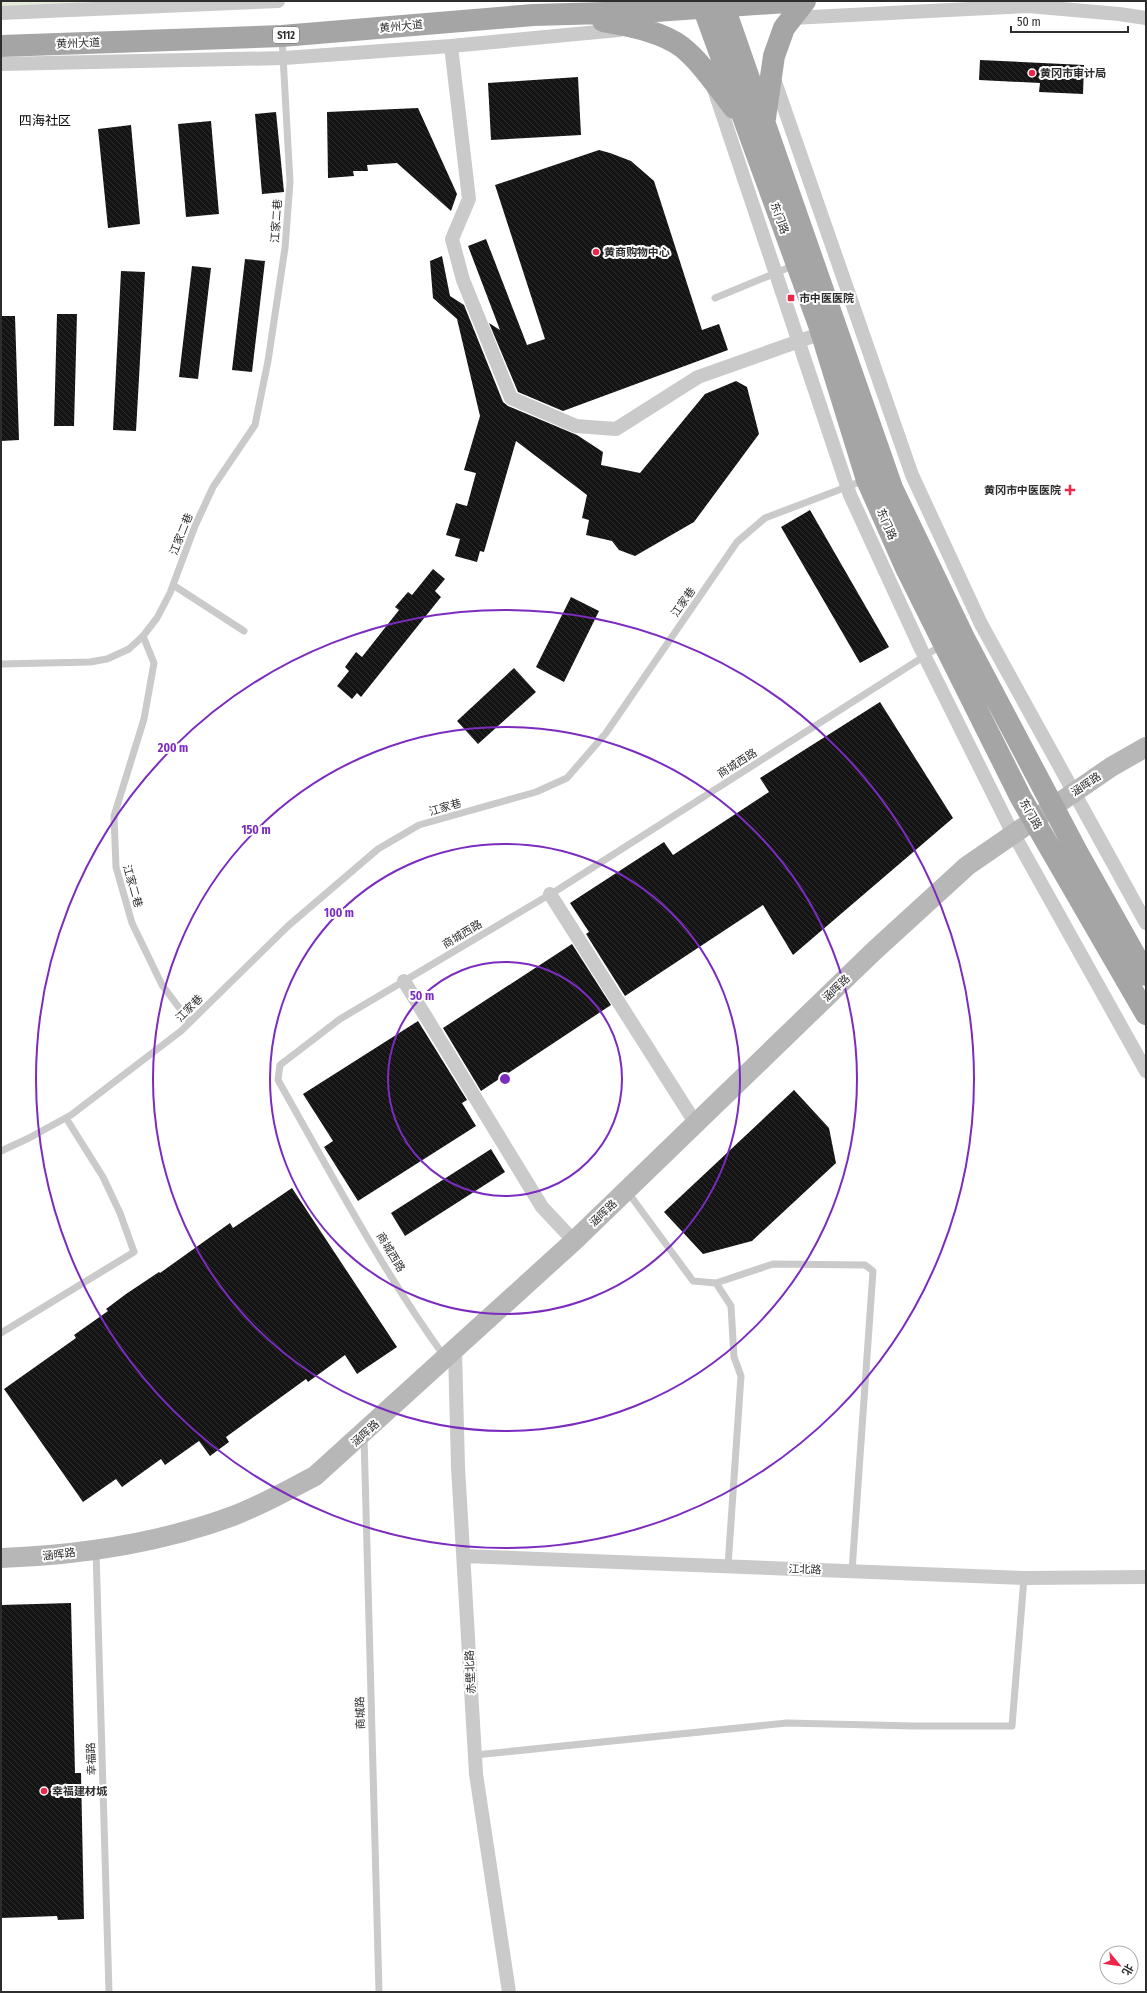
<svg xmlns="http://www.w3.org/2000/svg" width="1147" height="1993" viewBox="0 0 1147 1993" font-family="'Fira Sans Condensed','Noto Sans SC',sans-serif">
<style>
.green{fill:#e5ebda}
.building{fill:url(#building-back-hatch)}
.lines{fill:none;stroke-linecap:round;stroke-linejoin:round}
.lane{stroke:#cacaca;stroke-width:7}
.street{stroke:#cacaca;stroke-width:14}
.secondary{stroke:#b7b7b7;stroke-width:20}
.primary{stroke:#a5a5a5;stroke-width:22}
.ring{fill:none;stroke:#7b2cbf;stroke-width:2}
.poi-dot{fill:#ec274a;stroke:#fff;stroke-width:1.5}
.labels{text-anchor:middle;stroke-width:4;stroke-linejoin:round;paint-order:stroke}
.shield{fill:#fff;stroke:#6c6c6c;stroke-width:1}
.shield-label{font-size:10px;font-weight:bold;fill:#2d2d2d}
.street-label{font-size:11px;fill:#2d2d2d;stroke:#fff}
.poi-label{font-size:11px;font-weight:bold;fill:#2d2d2d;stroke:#fff;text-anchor:start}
.quarter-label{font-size:13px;fill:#000;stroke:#fff}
.centre{fill:#7b2cbf;stroke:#fff;stroke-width:2}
.ring-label{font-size:12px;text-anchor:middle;font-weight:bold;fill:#7b2cbf;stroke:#fff;stroke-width:4;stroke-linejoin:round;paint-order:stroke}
</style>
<defs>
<pattern id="building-back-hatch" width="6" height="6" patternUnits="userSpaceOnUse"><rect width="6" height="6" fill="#141414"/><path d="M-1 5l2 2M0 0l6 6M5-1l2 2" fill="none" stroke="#2e2e2e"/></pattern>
</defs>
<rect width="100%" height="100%" fill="#fff"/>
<path class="green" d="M1 1H81V8L1 10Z"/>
<path class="building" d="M980 60 1084 65 1083 94 1039 92 1040 83 979 80Z
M578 77 581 135 491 140 488 83Z
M418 108 457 194 451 211 397 163 367 165 368 171H353L354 176 328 178 327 112Z
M276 112 284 192 262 194 255 114Z
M211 121 219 214 186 217 178 124Z
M131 125 140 224 108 228 98 129Z
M599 150 610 153 631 161 654 181 702 330 719 324 728 350 563 411 518 392 489 323 500 330 468 246 486 239 527 345 545 339 495 185Z
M442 256 450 296 464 305 503 402 508 406 577 435 603 452 601 465 640 473 705 394 736 381 747 387 759 434 694 522 635 556 619 550 612 541 586 535 589 520 582 518 587 495 516 441 484 552 480 551 477 562 455 556 460 539 446 535 456 503 467 506 476 473 464 470 480 416 457 319 433 298 430 261Z
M245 259 265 261 252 372 232 370Z
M192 266 211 268 198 379 179 377Z
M121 271 145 272 136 431 113 430Z
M57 314H77L74 426H54Z
M1 316H15L19 440 1 441Z
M810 510 889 647 860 663 781 527Z
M433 569 445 579 435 591 441 597 361 697 357 693 352 699 337 686 349 671 345 667 356 652 362 657 399 610 395 607 408 592 412 595Z
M571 597 599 611 564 682 536 667Z
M514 668 536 692 478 744 457 721Z
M880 702 953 818 793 955 763 905 625 996 586 934 589 932 570 903 664 842 673 855 769 792 760 778Z
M572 944 611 1005 481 1091 443 1028Z
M418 1021 467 1100 462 1103 476 1126 358 1201 324 1147 333 1141 303 1094Z
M794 1090 829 1128 836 1163 752 1241 703 1254 664 1212Z
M491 1149 505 1172 405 1236 391 1213Z
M292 1188 397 1347 357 1374 345 1355 308 1382 306 1379 226 1437 229 1442 210 1456 199 1441 165 1465 161 1459 122 1487 116 1479 83 1502 4 1389 76 1338 74 1335 108 1311 106 1309 126 1294 159 1272 160 1273 230 1223 233 1228Z
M71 1603 75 1773H81L84 1919 58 1920 57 1916 1 1918V1605Z"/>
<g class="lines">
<path class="lane" d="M715 298 795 265
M173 585 244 631
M1 664 90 662 107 659 129 649 143 636
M190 1022 162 985 132 923 116 867 114 816 144 719 154 663 143 636 157 618 170 593 195 526 213 487 255 425 268 361 285 248 290 182 282 38
M1 1151 29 1138 71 1115 181 1031 288 926 378 849 419 825 536 792 567 778 606 733 737 542 765 518 865 480
M627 1191 693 1281 716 1283 773 1264 865 1265 873 1271 852 1571
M716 1283 731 1306 734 1357 741 1376 728 1566
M1 1333 134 1252 120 1213 103 1177 66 1118
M444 1356C382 1270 330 1172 278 1080L280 1065 340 1019 559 889 942 645
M364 1436 379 1992
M96 1551 109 1992
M475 1755 787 1723 915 1726H1012L1024 1578"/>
<path class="street" d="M1 13 278 1
M792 18 1028 6 1119 14 1146 18
M451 46 469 199 452 239 463 280 511 398 576 426 616 429 698 377 822 333
M1 64 284 58 451 46 619 30
M773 76 912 475 981 624 1146 923
M714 89 850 495 921 649 1008 824 1146 1071
M550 894 696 1124
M404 981 542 1207 574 1241
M455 1350 458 1467 476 1774 509 1992
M464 1556 1024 1578 1146 1577"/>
<path class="secondary" d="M1 1558C79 1555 160 1543 233 1516 262 1505 288 1490 315 1476L574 1241 874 951 967 866 1111 767 1146 747"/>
<path class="primary" d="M701 1 819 325 867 480 906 568 1021 798 1146 1014
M722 1 892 488 965 640 1077 852 1146 975
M603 21C628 26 661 31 682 47 702 63 718 88 734 108
M1 46 282 36 533 15 641 12 801 1
M765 118 774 56 784 28 805 1"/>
</g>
<g class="ring">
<circle cx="505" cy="1079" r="117"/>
<circle cx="505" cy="1079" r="235"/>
<circle cx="505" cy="1079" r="352"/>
<circle cx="505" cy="1079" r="469"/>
</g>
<g class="poi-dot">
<circle cx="1032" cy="73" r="4"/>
<circle cx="596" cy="252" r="4"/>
<rect x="787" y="294" width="8" height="8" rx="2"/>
<path d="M1068 484h4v4h4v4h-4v4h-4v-4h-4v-4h4z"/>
<circle cx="44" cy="1791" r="4"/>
</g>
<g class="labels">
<rect class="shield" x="273" y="27" width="26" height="16" rx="3"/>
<g class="shield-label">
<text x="286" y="39">S112</text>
</g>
<g class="street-label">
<text transform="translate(401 26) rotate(-5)" y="4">黄州大道</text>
<text transform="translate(78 43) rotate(-2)" y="4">黄州大道</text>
<text transform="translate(780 218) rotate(70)" y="4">东门路</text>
<text transform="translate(276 221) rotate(-86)" y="4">江家二巷</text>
<text transform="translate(887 524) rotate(66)" y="4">东门路</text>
<text transform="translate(181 534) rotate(-68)" y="4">江家二巷</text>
<text transform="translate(683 602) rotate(-55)" y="4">江家巷</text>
<text transform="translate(737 763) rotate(-32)" y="4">商城西路</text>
<text transform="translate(1086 784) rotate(-34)" y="4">涵晖路</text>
<text transform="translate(445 807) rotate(-16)" y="4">江家巷</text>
<text transform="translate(1031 814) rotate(60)" y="4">东门路</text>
<text transform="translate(133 886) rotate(74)" y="4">江家二巷</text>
<text transform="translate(462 934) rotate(-31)" y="4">商城西路</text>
<text transform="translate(836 988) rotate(-44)" y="4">涵晖路</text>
<text transform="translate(189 1008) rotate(-45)" y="4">江家巷</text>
<text transform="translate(603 1213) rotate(-44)" y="4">涵晖路</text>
<text transform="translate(391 1252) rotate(59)" y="4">商城西路</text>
<text transform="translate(365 1433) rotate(-42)" y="4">涵晖路</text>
<text transform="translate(59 1554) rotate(-7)" y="4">涵晖路</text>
<text transform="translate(805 1569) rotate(2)" y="4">江北路</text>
<text transform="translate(470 1672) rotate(-93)" y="4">赤壁北路</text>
<text transform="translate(360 1713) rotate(-92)" y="4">商城路</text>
<text transform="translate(91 1759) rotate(-92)" y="4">幸福路</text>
</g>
<g class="poi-label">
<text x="1040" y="77">黄冈市审计局</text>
<text x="604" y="256">黄商购物中心</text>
<text x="799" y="302">市中医医院</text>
<text x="1061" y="494" text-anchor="end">黄冈市中医医院</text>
<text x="52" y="1795">幸福建材城</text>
</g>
<g class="quarter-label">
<text x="45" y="125">四海社区</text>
</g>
</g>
<circle cx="505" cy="1079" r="6" class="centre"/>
<g class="ring-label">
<text x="173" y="752">200 m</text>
<text x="256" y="834">150 m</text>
<text x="339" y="917">100 m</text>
<text x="422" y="1000">50 m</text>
</g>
<rect width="1147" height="1993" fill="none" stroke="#2d2d2d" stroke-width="4"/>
<g transform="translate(1119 1965) rotate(119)"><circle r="19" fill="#ffffff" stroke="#ababab"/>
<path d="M0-3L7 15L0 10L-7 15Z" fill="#ec274a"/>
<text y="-6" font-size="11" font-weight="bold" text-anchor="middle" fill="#2d2d2d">北</text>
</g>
<path d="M1011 26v6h117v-6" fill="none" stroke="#2d2d2d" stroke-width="2"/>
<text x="1017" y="26" font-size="12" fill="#2d2d2d" stroke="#ffffff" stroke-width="3" paint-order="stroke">50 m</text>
</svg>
